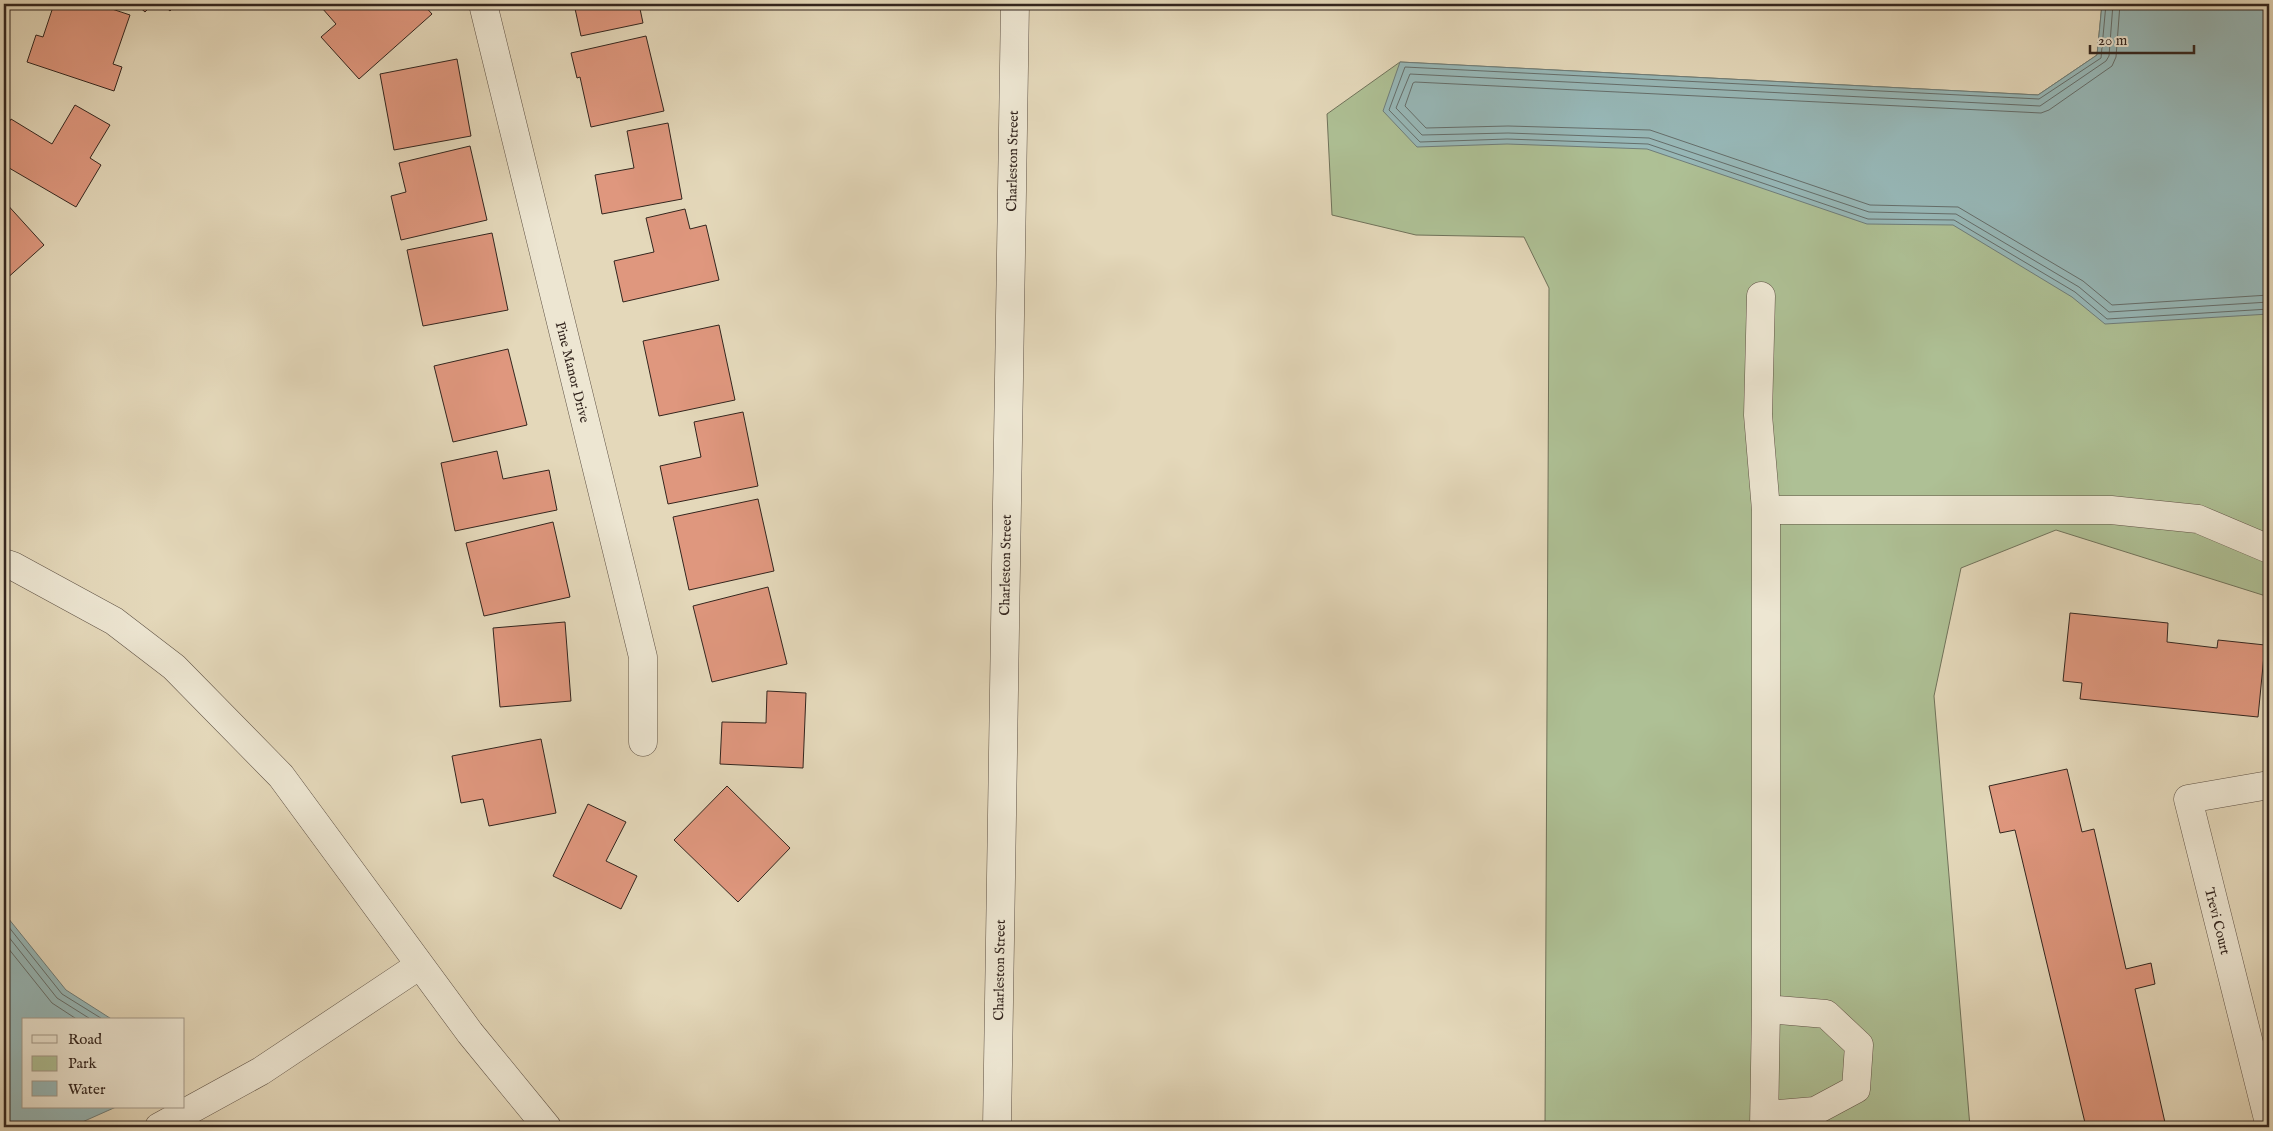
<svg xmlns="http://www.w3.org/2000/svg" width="2273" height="1131" viewBox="0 0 2273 1131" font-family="'IM FELL English',serif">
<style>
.green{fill:#aec095;stroke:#70725a}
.water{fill:#97b8b8;stroke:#6f7d7a}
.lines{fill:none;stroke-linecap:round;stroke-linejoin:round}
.shore{stroke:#656e6b;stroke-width:1}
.building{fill:#df977e;stroke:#33251e}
.minor-casing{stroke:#5f5245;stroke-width:29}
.minor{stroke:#ede6d2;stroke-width:28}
.labels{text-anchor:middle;stroke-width:4.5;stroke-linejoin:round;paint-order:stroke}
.street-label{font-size:14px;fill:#33251e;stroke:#ede6d2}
</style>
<rect width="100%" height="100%" fill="#e4d8ba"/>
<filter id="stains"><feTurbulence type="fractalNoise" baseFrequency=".004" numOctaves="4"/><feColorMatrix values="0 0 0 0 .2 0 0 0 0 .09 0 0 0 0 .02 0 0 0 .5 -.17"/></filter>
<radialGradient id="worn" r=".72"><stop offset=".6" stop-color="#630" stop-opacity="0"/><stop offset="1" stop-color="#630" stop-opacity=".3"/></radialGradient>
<path class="green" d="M2102 4H2269V597L2056 530 1961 568 1934 696 1970 1127H1545L1549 288 1524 237 1416 235 1332 215 1327 114 1400 62 2038 95 2097 55Z"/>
<path class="water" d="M2102 4H2269V314L2105 324 2072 297 1953 225 1867 224 1647 149 1507 144 1417 147 1383 111 1400 62 2038 95 2097 55Z
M4 913 66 990 113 1020H24V1107H116L71 1127H4Z"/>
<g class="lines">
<path class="shore" d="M2106 4 2101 58 2039 99 1405 67 1389 110 1420 142 1507 139 1648 144 1868 219 1954 220 2075 292 2107 319 2269 309
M2113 4 2109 56 2106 61 2040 106 1410 74 1396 108 1422 135 1508 133 1649 138 1869 212 1956 214 2079 287 2109 312 2269 302
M2120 4 2116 57 2112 66 2049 110 2041 113 1415 82 1413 83 1405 106 1426 128 1508 126 1650 130 1870 205 1958 207 2083 281 2112 305 2269 295
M4 921 62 994 104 1020
M4 931 57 998 92 1020
M4 943 52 1003 78 1020"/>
</g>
<path class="building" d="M54 4H97L130 15 113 64 122 67 114 91 27 62 36 35 43 37Z
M136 4H153L145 12Z
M162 4H177L170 11Z
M327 4H423L432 14 359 79 321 37 336 24 322 8Z
M574 4H639L643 23 581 36Z
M646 36 664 111 591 127 580 77 577 78 571 53Z
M457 59 471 136 394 150 380 74Z
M75 105 110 125 90 158 101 165 76 207 4 165V131L11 119 52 144Z
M668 123 682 199 602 214 595 175 634 168 627 131Z
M470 146 487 220 401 240 391 196 406 192 399 163Z
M4 201 44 245 4 281Z
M685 209 690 229 706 225 719 280 623 302 614 261 654 252 646 218Z
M492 233 508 310 423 326 407 250Z
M719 325 735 400 659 416 643 341Z
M508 349 527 425 453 442 434 366Z
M743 412 758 486 668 504 660 466 701 457 694 422Z
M497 451 503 479 549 470 557 510 455 531 441 463Z
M758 499 774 571 689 590 673 517Z
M553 522 570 597 484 616 466 543Z
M768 587 787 664 712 682 693 606Z
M2070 613 2168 623 2167 642 2217 648 2218 640 2265 645 2258 717 2080 699 2082 683 2063 681Z
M565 622 571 701 500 707 493 628Z
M767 691 806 693 803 768 720 764 722 722 766 723Z
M541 739 556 813 489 826 483 799 461 803 452 756Z
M2067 769 2082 832 2094 829 2126 969 2151 963 2155 984 2135 989 2166 1127H2086L2015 830 2000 833 1989 786Z
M727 786 790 848 738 902 674 840Z
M588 804 626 822 606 861 637 876 621 909 553 876Z"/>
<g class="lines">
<defs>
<path id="minor" d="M483 4 643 657V742
M1761 296 1758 415 1766 510
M4 563 13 566 114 621 174 667 281 776 470 1033 547 1127
M2269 785 2188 799 2269 1123
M1765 1115 1815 1111 1856 1089 1859 1045 1826 1014 1766 1009
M159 1127 261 1071 420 965
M997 1127 1015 4
M1764 1127 1766 1009V510H2111L2198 519 2269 549"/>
</defs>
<use href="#minor" class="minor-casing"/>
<use href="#minor" class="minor"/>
</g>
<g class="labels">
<g class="street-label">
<text transform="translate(1012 161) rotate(-89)" y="5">Charleston Street</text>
<text transform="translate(573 372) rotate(76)" y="5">Pine Manor Drive</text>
<text transform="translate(1005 565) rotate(-89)" y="5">Charleston Street</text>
<text transform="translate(2218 921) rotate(76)" y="5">Trevi Court</text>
<text transform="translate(999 970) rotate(-89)" y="5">Charleston Street</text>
</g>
</g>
<rect width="2273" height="1131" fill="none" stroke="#e4d8ba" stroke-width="20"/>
<rect x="5" y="5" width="2263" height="1121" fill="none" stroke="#33251e" stroke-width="2.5"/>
<rect x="10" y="10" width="2253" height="1111" fill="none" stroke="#33251e"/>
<rect x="22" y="1018" width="162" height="90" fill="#ede6d2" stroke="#a3998a"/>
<rect x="32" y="1035" width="25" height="8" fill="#ede6d2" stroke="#a3998a"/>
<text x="68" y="1044" font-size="15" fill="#33251e">Road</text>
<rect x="32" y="1056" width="25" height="15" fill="#aec095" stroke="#a3998a"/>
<text x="68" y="1068" font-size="15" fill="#33251e">Park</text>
<rect x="32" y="1081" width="25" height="15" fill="#97b8b8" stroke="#a3998a"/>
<text x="68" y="1094" font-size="15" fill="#33251e">Water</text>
<path d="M2090 45v8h104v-8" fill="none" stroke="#33251e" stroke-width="2.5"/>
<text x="2098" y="45" font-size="15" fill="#33251e" stroke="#ede6d2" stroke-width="4" paint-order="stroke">20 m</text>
<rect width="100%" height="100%" filter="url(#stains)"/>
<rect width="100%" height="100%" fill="url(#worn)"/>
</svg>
